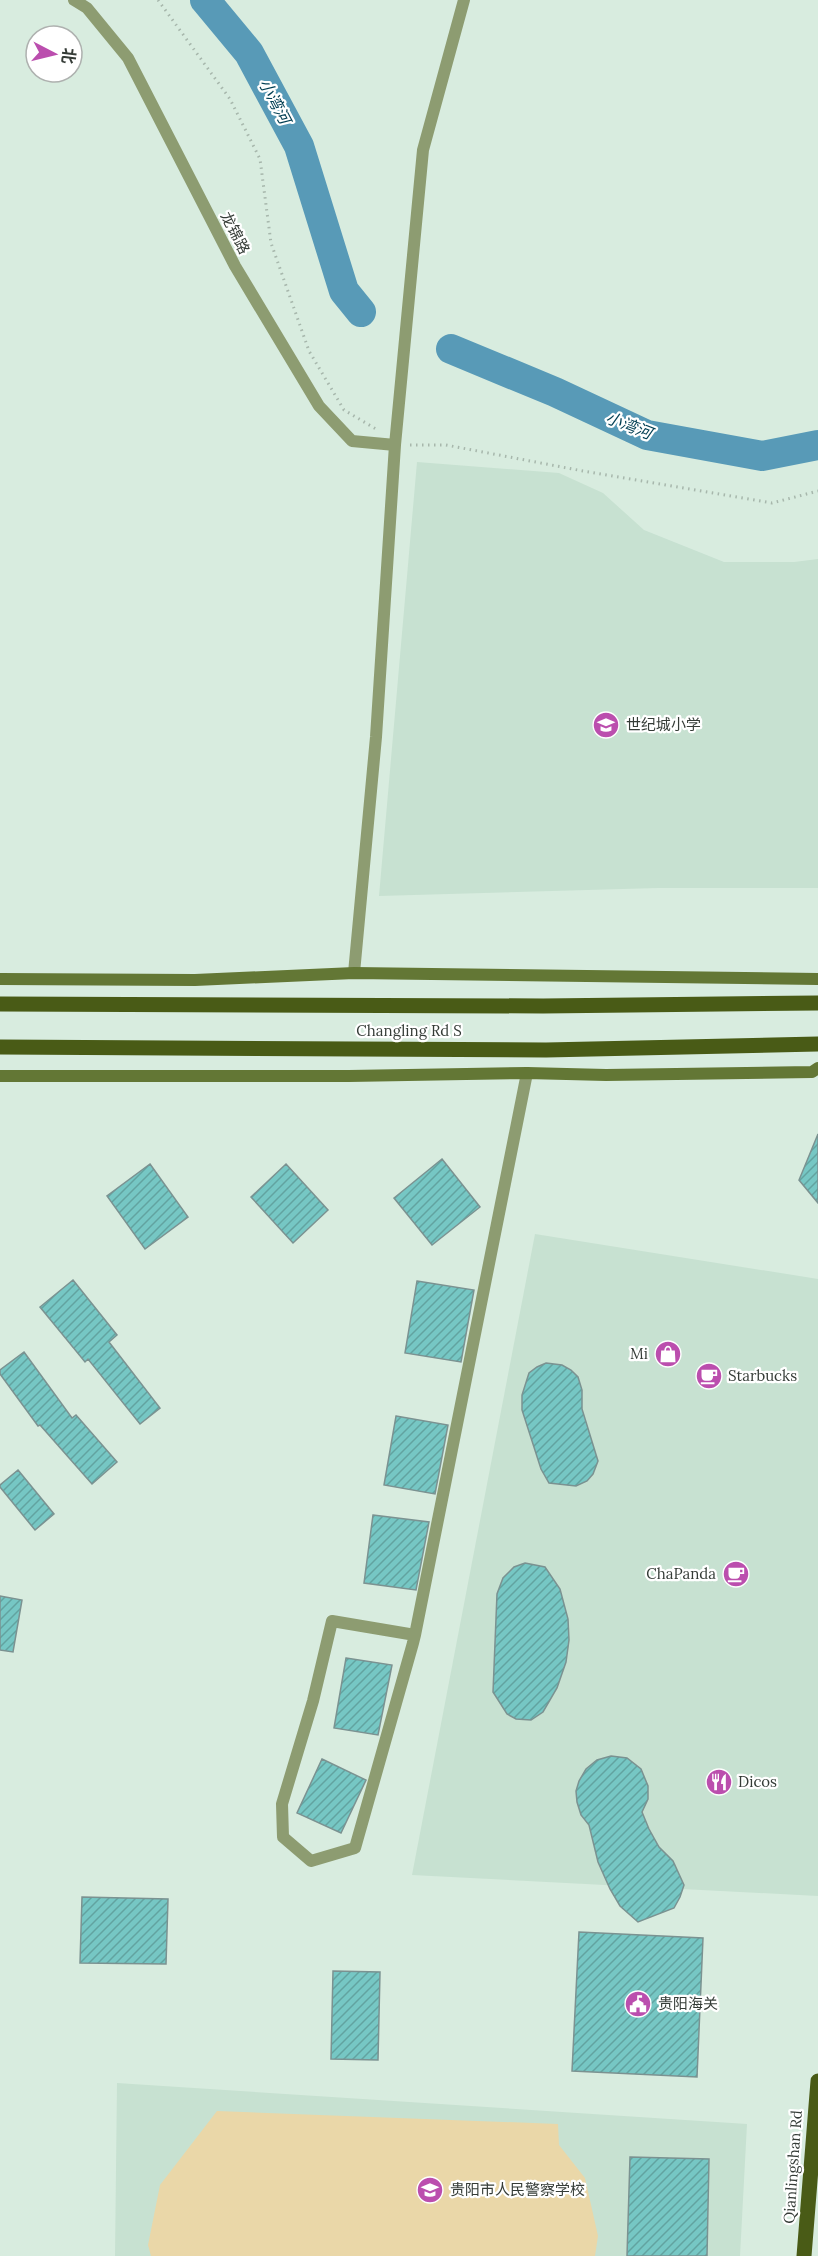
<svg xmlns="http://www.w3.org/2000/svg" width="818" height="2256" viewBox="0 0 818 2256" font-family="Lora,'Noto Sans SC',serif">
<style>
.built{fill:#c7e1d1}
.garden{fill:#ead7a8}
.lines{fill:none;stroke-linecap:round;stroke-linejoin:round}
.river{stroke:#589ab7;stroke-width:30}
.building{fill:url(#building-hatch);stroke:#7b9291;stroke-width:1.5}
.path{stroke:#a7b7ac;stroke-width:3;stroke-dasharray:1.5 4.5;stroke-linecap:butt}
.minor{stroke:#8d9c71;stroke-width:12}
.secondary{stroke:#637735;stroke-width:12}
.primary{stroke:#495b16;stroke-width:15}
.labels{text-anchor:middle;stroke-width:4.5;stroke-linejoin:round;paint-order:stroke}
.street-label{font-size:15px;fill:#353c37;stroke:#fff}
.poi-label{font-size:15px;fill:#353c37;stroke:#fff;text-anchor:start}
.water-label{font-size:16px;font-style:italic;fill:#003e52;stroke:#fff}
</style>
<defs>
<pattern id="building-hatch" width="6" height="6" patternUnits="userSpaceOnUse" patternTransform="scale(1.5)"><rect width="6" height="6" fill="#76c7c4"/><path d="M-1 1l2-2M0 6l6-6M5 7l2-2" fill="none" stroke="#62a3a0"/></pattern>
</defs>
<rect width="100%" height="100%" fill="#d8ecdf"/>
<path class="built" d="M417 462 559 473 603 493 644 530 724 562H794L818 559V888H658L379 896Z
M535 1234 818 1279V1896L412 1875Z
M117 2083 747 2124 740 2256H115Z"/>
<path class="garden" d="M217 2111 558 2124 559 2145 585 2178 598 2236 595 2256H151L148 2245 160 2185Z"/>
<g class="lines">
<path class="river" d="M205 0 249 53 299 146 344 291 361 312
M451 349 555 392 647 435 762 456 818 445"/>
</g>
<path class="building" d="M818 1134V1203L799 1180Z
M442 1159 480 1207 432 1245 394 1198Z
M150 1164 188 1217 145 1249 107 1196Z
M286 1164 328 1210 293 1243 251 1197Z
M73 1280 117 1335 109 1342 160 1408 140 1424 88 1359 85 1362 40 1307Z
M417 1281 474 1290 461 1362 405 1353Z
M24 1352 72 1418 76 1415 117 1462 92 1484 40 1425 38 1426 0 1374V1370Z
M546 1363 562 1365 571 1370 578 1377 582 1390V1409L598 1461 593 1474 587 1481 576 1486 549 1483 541 1469 522 1410V1395L529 1373 537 1367Z
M396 1416 448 1425 435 1494 384 1485Z
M18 1470 54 1514 35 1530 0 1487V1485Z
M373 1515 429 1522 416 1590 364 1583Z
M525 1563 545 1567 560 1589 568 1619 569 1640 566 1662 557 1688 543 1712 531 1720 516 1719 507 1714 493 1692 497 1594 503 1578 514 1567Z
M0 1596 22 1600 13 1652 0 1650Z
M346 1658 392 1665 378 1735 334 1728Z
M611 1756 627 1758 641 1769 648 1786V1799L642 1812 649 1829 659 1847 673 1861 684 1885 680 1897 674 1908 638 1922 620 1906 610 1889 598 1862 589 1825 581 1815 577 1802 576 1791 579 1781 586 1769 597 1760Z
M322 1759 366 1780 341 1833 297 1813Z
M82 1897 168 1899 166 1964 80 1963Z
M579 1932 703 1938 697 2077 572 2071Z
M333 1971 380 1972 378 2060 331 2059Z
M630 2157 709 2159 707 2256H627Z"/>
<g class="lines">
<path class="path" d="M158 0 230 99 260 159 271 243 309 351 344 410 376 429
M410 445H446L583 471 772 503 818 491"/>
<path class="minor" d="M74 0 87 8 128 58 235 266 319 406 352 441 395 445
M354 973 376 737 395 445 423 150 464 0
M415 1635 332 1621 313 1701 282 1804 283 1837 311 1861 355 1848 413 1643 415 1635 527 1073"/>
<path class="secondary" d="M0 979 195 980 354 973 818 979
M0 1076H349L527 1073 606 1075 812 1072 818 1068"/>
<path class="primary" d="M0 1004 543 1006 818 1003
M0 1047 546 1050 818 1044
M804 2256 818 2081"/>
</g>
<defs>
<symbol id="school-disc" viewBox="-11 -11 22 22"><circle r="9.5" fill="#bb4eae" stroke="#fff"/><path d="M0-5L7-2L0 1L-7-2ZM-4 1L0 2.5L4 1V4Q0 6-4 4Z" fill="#fff"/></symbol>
<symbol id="shop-disc" viewBox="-11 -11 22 22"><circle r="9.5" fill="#bb4eae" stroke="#fff"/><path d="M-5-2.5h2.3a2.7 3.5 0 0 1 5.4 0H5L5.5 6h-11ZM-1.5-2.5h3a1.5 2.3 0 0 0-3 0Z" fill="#fff"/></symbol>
<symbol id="cafe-disc" viewBox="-11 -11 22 22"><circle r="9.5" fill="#bb4eae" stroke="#fff"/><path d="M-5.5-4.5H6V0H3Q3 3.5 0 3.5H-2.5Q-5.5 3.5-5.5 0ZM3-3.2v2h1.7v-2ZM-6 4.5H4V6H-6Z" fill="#fff"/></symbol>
<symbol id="restaurant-disc" viewBox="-11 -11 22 22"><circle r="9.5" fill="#bb4eae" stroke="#fff"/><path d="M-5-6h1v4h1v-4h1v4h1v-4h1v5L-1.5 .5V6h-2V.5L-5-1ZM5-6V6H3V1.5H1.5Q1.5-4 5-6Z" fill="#fff"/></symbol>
<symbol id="civic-disc" viewBox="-11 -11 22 22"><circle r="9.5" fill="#bb4eae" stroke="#fff"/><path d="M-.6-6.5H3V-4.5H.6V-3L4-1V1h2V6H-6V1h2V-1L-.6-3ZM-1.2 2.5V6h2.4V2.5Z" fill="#fff"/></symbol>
</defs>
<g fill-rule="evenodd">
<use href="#school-disc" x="591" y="710" width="30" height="30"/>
<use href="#shop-disc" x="653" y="1339" width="30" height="30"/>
<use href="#cafe-disc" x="694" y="1361" width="30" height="30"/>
<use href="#cafe-disc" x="721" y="1559" width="30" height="30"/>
<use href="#restaurant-disc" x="704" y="1767" width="30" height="30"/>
<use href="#civic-disc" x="623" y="1989" width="30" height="30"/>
<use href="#school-disc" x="415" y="2175" width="30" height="30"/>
</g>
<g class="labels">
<g class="street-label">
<text transform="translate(235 233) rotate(63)" y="5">龙锦路</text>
<text x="409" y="1036">Changling Rd S</text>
<text transform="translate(793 2167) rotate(-86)" y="5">Qianlingshan Rd</text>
</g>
<g class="poi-label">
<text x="626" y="730">世纪城小学</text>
<text x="648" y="1359" text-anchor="end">Mi</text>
<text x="728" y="1381">Starbucks</text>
<text x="716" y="1579" text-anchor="end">ChaPanda</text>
<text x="738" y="1787">Dicos</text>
<text x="658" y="2009">贵阳海关</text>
<text x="450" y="2195">贵阳市人民警察学校</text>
</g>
<g class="water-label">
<text transform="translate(275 101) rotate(62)" y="6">小湾河</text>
<text transform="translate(629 425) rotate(21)" y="6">小湾河</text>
</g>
</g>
<g transform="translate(54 54) rotate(97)"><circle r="28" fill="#ffffff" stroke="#aeb1af" stroke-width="1.5"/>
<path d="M0-4.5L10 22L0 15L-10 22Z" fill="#bb4eae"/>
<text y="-9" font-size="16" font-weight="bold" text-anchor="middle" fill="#353c37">北</text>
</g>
</svg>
